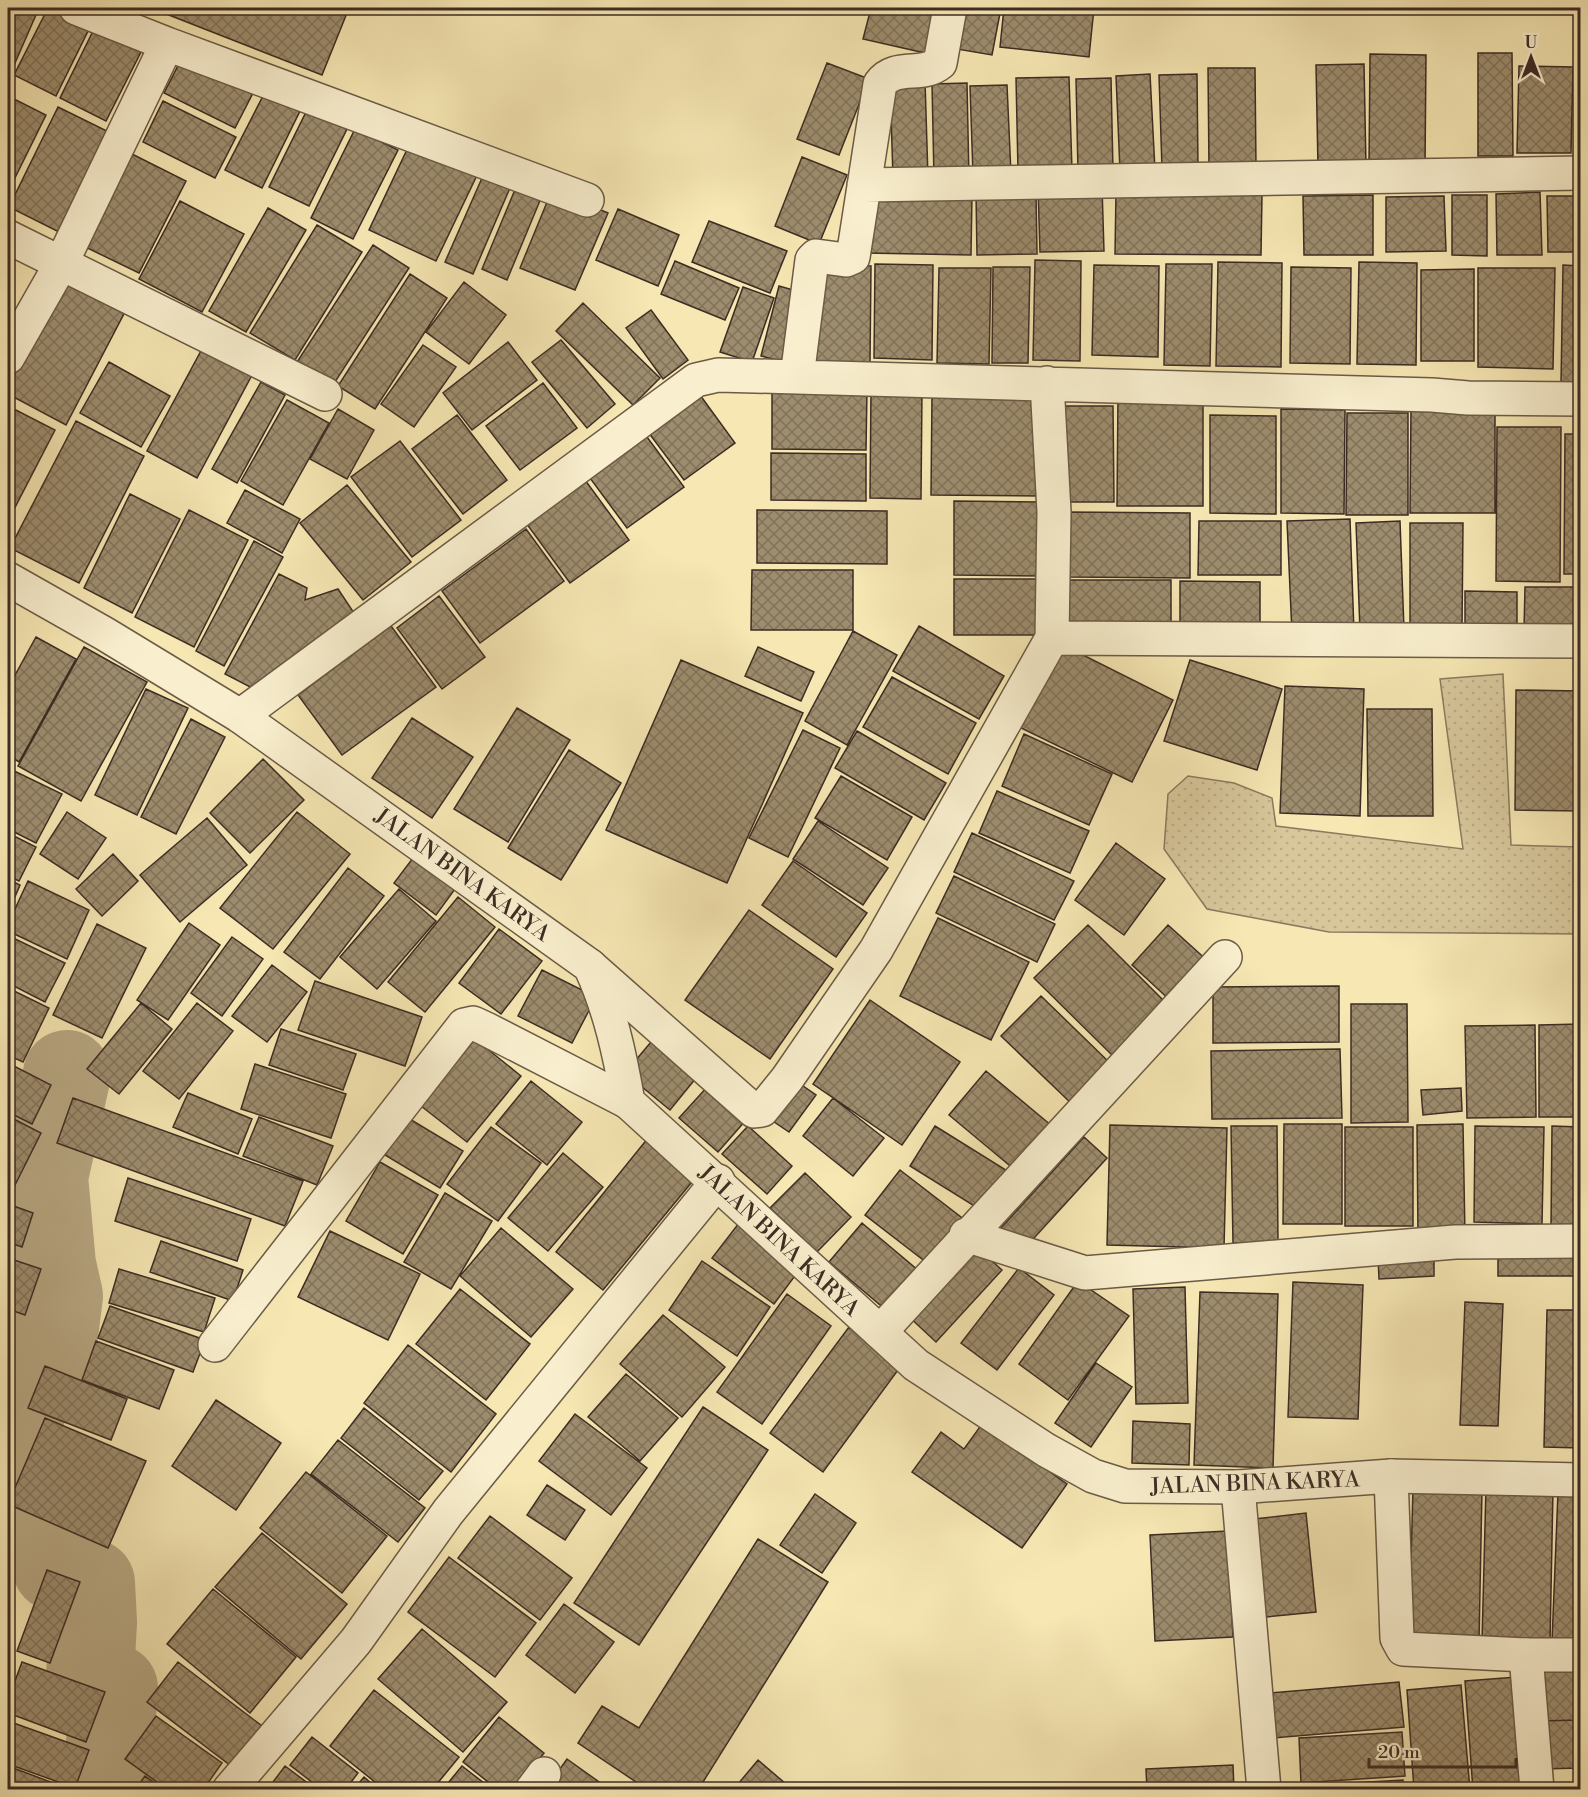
<svg xmlns="http://www.w3.org/2000/svg" width="1588" height="1797" viewBox="0 0 1588 1797" font-family="'Libre Bodoni',serif">
<style>
.grass{fill:url(#grass-dots);stroke:#8a7a5f;stroke-width:1.5}
.lines{fill:none;stroke-linecap:round;stroke-linejoin:round}
.river{stroke:#b7a782;stroke-width:88}
.building{fill:url(#building-cross-hatch);stroke:#3d2c23;stroke-width:1.5}
.minor-casing{stroke:#6b5b47;stroke-width:36}
.tertiary-casing{stroke:#6b5b47;stroke-width:36}
.minor{stroke:#f9efce;stroke-width:33}
.tertiary{stroke:#f9efce;stroke-width:33}
.labels{text-anchor:middle;stroke-width:4.5;stroke-linejoin:round;paint-order:stroke}
.street-label{font-size:22px;fill:#3d2c23;stroke:#f9efce}
</style>
<defs>
<pattern id="grass-dots" width="8" height="8" patternUnits="userSpaceOnUse" patternTransform="scale(1.5)"><rect width="8" height="8" fill="#d7c79b"/><path d="M2 2h.1M6 6h.1" fill="none" stroke="#b9ab85" stroke-width="1.8" stroke-linecap="round"/></pattern>
<pattern id="building-cross-hatch" width="8" height="8" patternUnits="userSpaceOnUse" patternTransform="scale(1.5)"><rect width="8" height="8" fill="#9d8d6e"/><path d="M0 0l8 8M0 8l8-8" fill="none" stroke="#81735a"/></pattern>
</defs>
<rect width="100%" height="100%" fill="#f6e7b3"/>
<filter id="stains"><feTurbulence type="fractalNoise" baseFrequency=".00333" numOctaves="4"/><feColorMatrix values="0 0 0 0 .2 0 0 0 0 .09 0 0 0 0 .02 0 0 0 .5 -.17"/></filter>
<radialGradient id="worn" r=".72"><stop offset=".6" stop-color="#630" stop-opacity="0"/><stop offset="1" stop-color="#630" stop-opacity=".3"/></radialGradient>
<path class="grass" d="M1503 674 1511 845 1580 847V845V934L1329 932 1207 909 1164 849 1168 794 1188 776 1234 783 1272 798 1276 826 1463 849 1440 679Z"/>
<g class="lines">
<path class="river" d="M8 1444 54 1335 59 1296 52 1265 44 1177 67 1074
M8 1512 64 1544 56 1567 91 1583 93 1622 90 1676 114 1688 110 1743 114 1790"/>
</g>
<path class="building" d="M8 8H39L8 79Z
M48 8H65L93 21 56 96 14 75Z
M151 8H349L322 75Z
M871 8H945L934 55 863 39Z
M952 8H1001L992 55 945 47Z
M1004 8H1094L1089 57 1000 47Z
M97 23 144 46 106 121 60 98Z
M1478 53H1512L1513 156H1478Z
M1370 54 1426 55 1425 166H1369Z
M183 56 254 91 235 128 164 93Z
M827 63 869 79 839 155 797 139Z
M1364 64 1366 166 1318 167 1316 65Z
M1578 65H1580V161H1578Z
M1519 66 1573 67 1571 153H1517Z
M1208 68H1255L1256 167 1209 168Z
M1150 74 1155 170 1120 171 1116 76Z
M1197 74 1198 168 1162 169 1159 75Z
M1069 77 1072 170 1018 171 1016 78Z
M1111 78 1113 171 1078 172 1076 79Z
M925 81 928 177 893 178 890 82Z
M967 83 969 179H934L932 84Z
M1007 85 1011 174 973 175 970 86Z
M264 94 300 111 262 188 225 170Z
M8 96 46 115 8 192Z
M163 101 236 137 215 178 143 142Z
M58 107 113 134 63 234 9 207Z
M307 110 347 129 309 206 269 187Z
M355 129 398 150 353 239 311 218Z
M412 139 479 171 436 261 369 230Z
M124 150 186 181 139 273 77 243Z
M802 157 847 175 819 244 775 226Z
M486 169 513 181 473 274 445 262Z
M519 180 544 191 507 280 482 269Z
M1102 186 1104 251 1040 252 1038 187Z
M552 190 608 213 575 290 520 268Z
M1036 192 1037 254 977 255 976 193Z
M1116 192 1262 194 1261 255 1115 254Z
M1540 192 1542 255H1497L1496 194Z
M866 194 972 195 971 255 866 253Z
M1373 195V255H1304L1303 196Z
M1452 195H1487V256L1452 255Z
M1444 196 1446 251 1386 252V197Z
M1547 196H1574V252H1548Z
M180 201 244 234 202 312 139 279Z
M268 208 306 230 246 332 209 311Z
M618 209 679 235 658 286 596 260Z
M709 221 787 251 770 293 692 262Z
M317 225 362 252 295 360 250 333Z
M373 245 409 268 333 385 297 362Z
M1035 260 1081 261 1080 361 1033 360Z
M675 261 739 288 725 320 661 294Z
M1218 262 1282 263 1281 367 1216 366Z
M1359 262 1417 263 1416 365 1357 364Z
M875 264 933 265 932 360 874 358Z
M1166 264H1212L1210 366 1164 365Z
M814 265 871 266 870 363 813 362Z
M1094 265 1159 266 1158 357 1092 355Z
M1563 265 1580 266V383H1561Z
M993 267H1030L1028 363H992Z
M1291 267 1351 268 1350 364 1290 363Z
M939 268H991L989 364 937 363Z
M1478 268H1555L1553 369 1478 367Z
M1474 269V361H1421V270Z
M67 273 128 306 66 425 8 394V386Z
M410 274 447 298 375 409 338 386Z
M464 282 506 315 469 364 426 332Z
M779 286 807 294 788 363 761 356Z
M743 287 774 298 752 362 720 352Z
M583 303 660 378 633 405 556 331Z
M651 310 688 360 663 379 626 328Z
M561 340 615 404 587 428 532 362Z
M508 342 537 380 472 430 443 393Z
M423 345 456 367 414 427 381 404Z
M202 349 252 375 197 478 147 451Z
M109 362 170 396 141 447 80 413Z
M261 382 285 395 237 483 212 469Z
M543 383 577 428 520 470 486 426Z
M772 389 867 390 866 450 772 449Z
M871 390 922 391 921 499 870 498Z
M700 395 735 443 684 480 648 432Z
M932 396 1040 397 1039 496 931 495Z
M1118 396H1203V506H1117Z
M287 400 329 423 283 505 241 481Z
M8 406 55 430 8 521Z
M1060 406H1113L1114 502H1061Z
M1411 408 1495 409V513H1410Z
M338 409 374 430 347 479 310 459Z
M1281 409 1345 410 1344 514 1281 513Z
M1347 413H1408V515H1346Z
M457 415 507 480 463 514 412 449Z
M1210 415 1276 416V514L1210 513Z
M76 421 144 456 79 583 10 548Z
M1497 427H1561L1560 582 1496 581Z
M644 433 684 487 627 528 587 474Z
M1565 434H1580V574H1564Z
M400 441 461 520 412 557 351 477Z
M771 453 866 454V501L771 500Z
M585 480 629 540 570 583 526 523Z
M347 485 411 562 363 600 300 523Z
M245 490 300 519 282 553 227 523Z
M130 494 180 519 132 613 84 588Z
M954 501 1041 502V576L954 575Z
M189 510 248 540 194 647 135 617Z
M757 510 887 511V564L757 563Z
M1068 512 1190 513V578L1067 577Z
M1350 519 1354 632 1292 634 1287 521Z
M1199 521H1281V575H1198Z
M1400 521 1404 629 1360 631 1356 523Z
M1410 523H1463L1462 631H1410Z
M526 529 564 581 480 643 442 591Z
M254 541 283 557 224 666 196 651Z
M752 570H853V630H751Z
M279 574 307 588 305 600 338 589 356 616 252 688 225 674Z
M954 579H1039V635H954Z
M1065 580H1171V625L1065 624Z
M1180 581 1260 582V630H1180Z
M1525 587H1576L1575 630H1524Z
M1465 591 1517 592V630H1465Z
M439 596 485 657 442 689 397 628Z
M391 626 436 687 342 755 298 695Z
M919 626 1004 676 979 719 893 671Z
M853 631 897 655 847 745 805 721Z
M36 637 76 659 19 762 8 755V688Z
M1063 645 1173 700 1132 782 1021 728Z
M84 647 147 682 81 801 18 766Z
M758 647 814 672 801 701 745 676Z
M681 660 803 713 727 883 606 830Z
M1190 660 1282 689 1257 770 1164 741Z
M892 677 976 723 948 774 863 727Z
M1285 686 1364 689 1360 816 1280 813Z
M146 689 188 708 137 815 95 795Z
M1516 690 1580 691V811L1515 810Z
M517 708 570 740 508 842 454 809Z
M1367 709H1432L1433 816H1368Z
M412 718 473 757 432 818 372 778Z
M191 719 225 737 176 834 141 817Z
M803 730 840 748 788 857 749 838Z
M857 731 946 783 924 820 835 768Z
M1024 734 1112 774 1089 825 1002 786Z
M569 750 621 783 561 880 508 848Z
M263 759 304 800 250 853 210 813Z
M8 768 62 794 36 843 8 829Z
M841 776 912 817 887 860 815 818Z
M997 791 1089 831 1070 873 979 833Z
M67 812 106 838 78 879 40 854Z
M297 812 350 854 273 949 220 908Z
M207 818 247 865 180 922 140 875Z
M818 821 888 868 863 905 793 859Z
M8 833 36 847 19 881 8 876Z
M972 833 1074 881 1054 920 954 872Z
M1116 843 1165 879 1124 935 1075 900Z
M113 854 138 881 102 916 76 889Z
M416 854 458 885 436 915 394 883Z
M793 861 867 913 836 957 762 905Z
M348 868 384 896 320 979 284 952Z
M954 876 1055 924 1037 962 936 913Z
M8 879 20 885 8 913Z
M28 881 89 910 67 959 8 931V924Z
M399 889 436 921 377 989 340 957Z
M458 897 495 927 425 1012 388 982Z
M749 910 833 969 770 1059 685 1000Z
M938 918 1029 962 991 1040 900 996Z
M189 923 220 945 168 1020 137 1000Z
M97 924 146 948 102 1038 53 1015Z
M1088 925 1168 1005 1115 1058 1034 978Z
M1168 925 1210 963 1173 1003 1132 965Z
M499 929 542 961 501 1014 459 983Z
M9 936 65 963 45 1002 8 983Z
M232 937 263 959 222 1016 191 993Z
M272 965 307 992 267 1042 232 1016Z
M542 970 596 997 572 1043 518 1016Z
M315 981 422 1017 405 1066 298 1030Z
M1339 986V1042L1213 1043V987Z
M8 988 49 1008 23 1062 8 1055Z
M1041 996 1113 1066 1074 1106 1001 1036Z
M870 1000 960 1062 902 1145 813 1084Z
M141 1003 172 1029 119 1094 87 1069Z
M197 1003 233 1031 179 1099 143 1071Z
M1351 1004H1407L1408 1122 1351 1123Z
M1580 1024V1117H1539V1025Z
M1535 1025 1536 1117 1467 1118 1465 1026Z
M281 1029 356 1054 343 1090 269 1065Z
M475 1039 521 1076 467 1142 421 1106Z
M651 1042 696 1078 670 1110 625 1073Z
M1340 1049 1342 1118 1212 1119 1211 1051Z
M8 1063 51 1085 32 1124 8 1112Z
M255 1064 346 1094 331 1138 241 1109Z
M986 1071 1052 1126 1015 1170 949 1115Z
M790 1077 816 1095 789 1132 764 1115Z
M531 1081 582 1122 547 1165 496 1124Z
M708 1086 746 1120 718 1152 679 1118Z
M1461 1088 1462 1111 1423 1115 1421 1090Z
M188 1093 252 1119 238 1154 173 1127Z
M73 1098 303 1181 285 1226 57 1143Z
M833 1098 884 1138 853 1176 803 1136Z
M8 1116 41 1133 14 1187 8 1183Z
M259 1117 333 1146 317 1185 243 1156Z
M408 1118 463 1151 440 1188 385 1155Z
M1284 1124H1342V1224H1283Z
M1463 1124 1465 1236 1418 1237 1417 1125Z
M1110 1125 1227 1128 1224 1248 1107 1245Z
M748 1126 792 1166 767 1194 722 1154Z
M935 1126 1009 1172 984 1212 910 1166Z
M1231 1126H1277L1278 1242 1233 1243Z
M1475 1126 1544 1127 1542 1224 1474 1222Z
M1552 1126 1580 1127V1228L1551 1227Z
M491 1127 541 1163 498 1221 447 1184Z
M1345 1127H1413V1226H1345Z
M1084 1137 1107 1158 1024 1249 1001 1228Z
M648 1138 696 1177 603 1290 556 1252Z
M563 1153 603 1187 548 1251 508 1218Z
M380 1162 438 1195 403 1254 346 1221Z
M900 1170 966 1221 931 1266 865 1215Z
M805 1173 851 1217 817 1252 770 1208Z
M128 1178 251 1219 237 1261 115 1221Z
M445 1193 492 1221 451 1289 404 1262Z
M8 1204 33 1213 22 1247 8 1242Z
M739 1223 800 1269 774 1304 712 1258Z
M862 1223 925 1276 892 1315 829 1262Z
M501 1228 573 1289 531 1337 460 1276Z
M330 1231 420 1274 388 1340 298 1297Z
M161 1241 243 1270 233 1301 150 1272Z
M971 1242 1002 1270 936 1342 906 1314Z
M1498 1254H1574V1276H1498Z
M1434 1255V1276L1379 1279 1378 1257Z
M8 1258 41 1269 25 1315 8 1309Z
M702 1261 770 1307 737 1356 669 1310Z
M1019 1268 1054 1295 997 1370 961 1343Z
M119 1269 215 1298 204 1332 109 1303Z
M1078 1281 1129 1316 1068 1400 1019 1364Z
M1293 1282 1363 1285 1358 1419 1288 1417Z
M1185 1287 1188 1403 1136 1404 1133 1289Z
M460 1289 530 1344 486 1400 416 1344Z
M1200 1292 1278 1294 1273 1468 1194 1465Z
M787 1294 831 1326 762 1424 717 1392Z
M1465 1302 1503 1304 1498 1426 1460 1425Z
M110 1306 205 1340 193 1372 98 1338Z
M1547 1310H1580V1448L1544 1447Z
M663 1315 725 1367 682 1417 620 1364Z
M849 1327 901 1366 823 1472 770 1433Z
M96 1341 174 1370 159 1409 82 1380Z
M408 1345 496 1414 451 1472 364 1403Z
M1096 1363 1132 1387 1091 1447 1055 1423Z
M45 1366 127 1399 111 1440 28 1408Z
M626 1374 678 1418 640 1461 588 1417Z
M216 1400 281 1443 236 1510 172 1466Z
M703 1407 768 1450 639 1645 574 1603Z
M364 1408 443 1471 419 1500 341 1438Z
M575 1414 647 1468 611 1515 539 1461Z
M45 1418 146 1461 108 1548 8 1504Z
M1133 1421 1190 1424 1189 1465 1132 1463Z
M982 1424 1067 1484 1022 1548 912 1472 941 1432 964 1449Z
M338 1440 425 1508 398 1542 311 1474Z
M306 1472 387 1536 342 1593 260 1528Z
M547 1485 585 1510 565 1540 527 1515Z
M1413 1487 1482 1489 1479 1641 1409 1639Z
M1486 1487 1553 1489 1550 1643 1482 1642Z
M1558 1492H1580V1644L1552 1642Z
M815 1494 856 1523 822 1573 780 1545Z
M1306 1513 1316 1612 1266 1617 1255 1519Z
M490 1516 572 1578 540 1620 458 1558Z
M1228 1531 1233 1637 1155 1641 1150 1535Z
M262 1533 347 1604 301 1659 215 1587Z
M758 1539 828 1582 698 1790H648L578 1743 602 1706 639 1728Z
M449 1557 536 1623 495 1677 408 1612Z
M47 1570 80 1582 50 1663 17 1651Z
M213 1589 296 1657 250 1713 167 1644Z
M564 1604 614 1642 575 1693 526 1655Z
M422 1629 507 1702 463 1752 378 1679Z
M22 1662 105 1692 86 1742 8 1713V1700Z
M178 1662 266 1729 235 1769 147 1702Z
M1580 1670V1720L1539 1721 1542 1672Z
M1517 1677 1526 1788 1473 1790 1465 1681Z
M1399 1682 1404 1727 1273 1738 1269 1693Z
M1461 1685 1470 1790H1414L1407 1690Z
M374 1690 459 1757 432 1790H385L330 1746Z
M156 1716 222 1763 203 1790H168L125 1759Z
M499 1717 544 1753 515 1790H498L463 1762Z
M1580 1720V1768L1541 1769 1539 1721Z
M8 1721 89 1750 75 1788 8 1764Z
M1402 1732 1405 1776 1301 1783 1299 1738Z
M312 1737 358 1773 345 1790H322L290 1765Z
M567 1759 609 1789 551 1790 547 1787Z
M758 1760 793 1790H733Z
M1233 1765 1234 1790H1147L1146 1769Z
M8 1766 72 1790H8Z
M285 1766 317 1790H267Z
M462 1766 493 1790 443 1789Z
M145 1776 164 1790H135Z
M364 1777 379 1790H353Z
M1403 1780V1790H1336L1335 1784Z"/>
<g class="lines">
<defs>
<path id="minor" d="M167 44 587 200
M864 185 1580 173
M8 237 325 394
M8 357 61 264 167 44 76 8
M797 377 812 260 816 256 846 260 853 257 880 84C895 63 922 78 940 63L950 8
M1052 638 1580 641
M240 716 696 380 718 375 797 377 1432 395 1468 398 1580 399
M590 966 754 1111 762 1110 787 1079 876 950 1052 638 1054 512 1047 383
M966 1235 1085 1273 1455 1242 1580 1241
M880 1332 1225 957
M215 1345 464 1025 473 1023 486 1029 628 1102
M1391 1476 1580 1480
M1238 1487 1264 1790
M1526 1655 1537 1790
M229 1790 356 1641 448 1512 718 1181
M532 1790 544 1774"/>
<path id="tertiary" d="M8 579 105 634 240 716 590 966C610 1009 620 1055 628 1102L916 1365 1046 1450 1093 1476 1125 1486 1238 1487 1391 1476 1397 1638 1403 1649 1526 1655H1580"/>
</defs>
<use href="#minor" class="minor-casing"/>
<use href="#tertiary" class="tertiary-casing"/>
<use href="#minor" class="minor"/>
<use href="#tertiary" class="tertiary"/>
</g>
<g class="labels">
<g class="street-label">
<text transform="translate(463 874) rotate(36)" y="8">JALAN BINA KARYA</text>
<text transform="translate(780 1240) rotate(43)" y="8">JALAN BINA KARYA</text>
<text transform="translate(1255 1482) rotate(-2)" y="8">JALAN BINA KARYA</text>
</g>
</g>
<rect width="1588" height="1797" fill="none" stroke="#f6e7b3" stroke-width="30"/>
<rect x="9" y="9" width="1570" height="1779" fill="none" stroke="#3d2c23" stroke-width="3"/>
<rect x="15" y="15" width="1558" height="1767" fill="none" stroke="#3d2c23" stroke-width="1.5"/>
<g transform="translate(1531 57)" stroke="#f9efce" stroke-width="4.5" paint-order="stroke">
<path d="M0-4.5L10 22L0 15L-10 22Z" fill="#3d2c23"/>
<text y="-9" font-size="16" font-weight="bold" text-anchor="middle" fill="#3d2c23">U</text>
</g>
<path d="M1369 1758v9h147v-9" fill="none" stroke="#3d2c23" stroke-width="3"/>
<text x="1378" y="1758" font-size="18" fill="#3d2c23" stroke="#f9efce" stroke-width="4.5" paint-order="stroke">20 m</text>
<rect width="100%" height="100%" filter="url(#stains)"/>
<rect width="100%" height="100%" fill="url(#worn)"/>
</svg>
